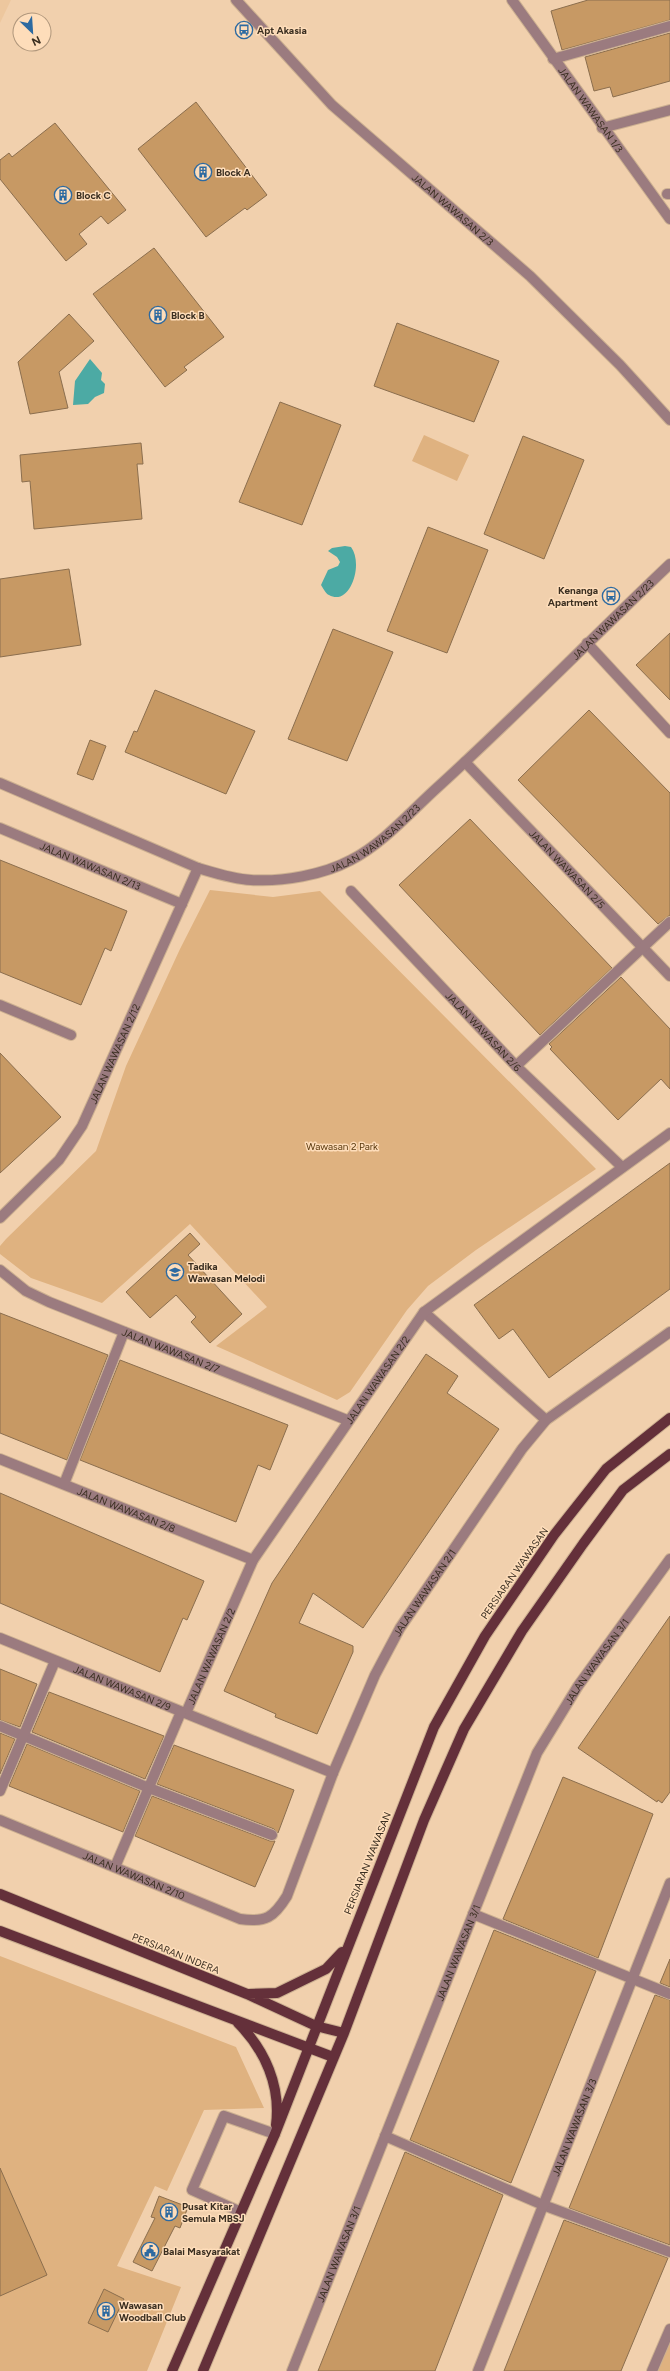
<svg xmlns="http://www.w3.org/2000/svg" width="670" height="2371" viewBox="0 0 670 2371" font-family="Figtree,sans-serif">
<style>
.built{fill:#edc79e}
.green{fill:#dfb280}
.water{fill:#4caaa4}
.building{fill:#c79964;stroke:#8b6e4e}
.lines{fill:none;stroke-linecap:round;stroke-linejoin:round}
.minor-casing{stroke:#ccb091;stroke-width:12}
.major-casing{stroke:#ccb091;stroke-width:12}
.minor{stroke:#9b7b7f;stroke-width:10}
.major{stroke:#64303a;stroke-width:10}
.labels{text-anchor:middle;stroke-width:3;stroke-linejoin:round;paint-order:stroke}
.poi-label{font-size:10px;font-weight:bold;fill:#3a2e20;stroke:#feddba;text-anchor:start}
.street-label{font-size:10px;fill:#3a2e20;stroke:#feddba}
.park-label{font-size:10px;fill:#59390e;stroke:#feddba}
</style>
<rect width="100%" height="100%" fill="#f1d0ad"/>
<path class="built" d="M0 0H11L0 23Z"/>
<path class="green" d="M424 435 469 455 457 481 412 461Z
M210 890 273 897 320 891 596 1169 476 1250 428 1286 407 1310 350 1392 337 1400 216 1346 267 1307 190 1224 102 1303 31 1278 0 1254V1246L6 1239 96 1151 126 1066 180 949Z
M0 1956 236 2047 264 2108 204 2110 167 2191 155 2186 117 2266 181 2287 147 2371H0Z
M670 2329V2371H652Z"/>
<path class="water" d="M90 359 102 373 101 380 105 384 104 393 95 397 88 404 73 405 75 381Z
M345 546 351 547C364 564 350 607 329 595 326 594 323 588 321 585L328 570 338 566 340 562 337 557 328 551 332 548Z"/>
<path class="building" d="M588 0H670V20L562 50 551 11Z
M670 33V81L613 97 610 87 594 91 585 57Z
M196 102 267 195 247 210 245 208 206 237 138 149Z
M55 123 126 210 108 224 101 216 79 234 87 244 66 261 0 179V160L9 153 12 157Z
M154 248 224 337 184 367 187 370 165 387 93 294Z
M69 314 94 341 59 372 68 408 30 414 18 362Z
M397 323 499 361 474 422 374 386Z
M280 402 341 425 302 525 239 502Z
M523 436 584 460 544 559 484 534Z
M141 443 143 464H137L142 519 34 529 30 481 22 482 20 455Z
M428 527 488 550 447 653 387 631Z
M69 569 81 645 0 657V579Z
M333 629 393 652 347 761 288 739Z
M670 633V700L636 665Z
M155 690 255 731 226 794 125 752 134 731 137 732Z
M589 710 670 793V915L658 924 518 780Z
M90 740 106 746 93 780 77 774Z
M470 819 612 968 540 1035 399 885Z
M0 860 127 911 111 951 105 948 81 1005 0 972Z
M621 977 670 1029V1089L661 1079 618 1120 550 1049 552 1047 549 1044Z
M0 1053 61 1117 0 1173Z
M670 1163V1289L549 1378 513 1329 499 1339 474 1305Z
M190 1233 200 1244 188 1255 242 1314 210 1343 191 1322 196 1317 176 1295 150 1318 126 1292Z
M0 1313 108 1355 67 1460 0 1433Z
M426 1354 458 1376 447 1393 499 1429 363 1628 313 1593 299 1623 353 1646V1652L317 1734 275 1717 276 1714 224 1691 272 1583Z
M120 1360 288 1425 270 1470 258 1465 236 1522 80 1460Z
M0 1493 204 1581 187 1620 183 1618 160 1672 0 1603Z
M670 1616V1792L662 1803 658 1800 657 1802 578 1748Z
M0 1669 37 1684 20 1727 0 1720Z
M49 1692 164 1736 145 1779 32 1732Z
M0 1733 15 1739 0 1774Z
M27 1744 140 1791 123 1832 9 1786Z
M174 1745 294 1790 278 1833 274 1829 157 1784Z
M563 1777 653 1814 598 1958 503 1919Z
M152 1796 270 1841H275L255 1887 135 1836Z
M494 1930 596 1971 511 2183 410 2140Z
M670 1959V1987L660 1983Z
M655 1995 670 2000V2245L569 2208Z
M405 2152 503 2195 435 2371H318Z
M0 2168 47 2275 0 2296Z
M159 2196 188 2207 180 2228 175 2226 152 2271 133 2262 155 2218 151 2217Z
M564 2220 668 2258 621 2371H504Z
M104 2289 124 2299 108 2332 88 2323Z"/>
<g class="lines">
<defs>
<g id="minor">
<path id="s1" d="M236 0 332 105 530 276 620 365 670 420"/>
<path id="s2" d="M512 0 670 219"/>
<path d="M553 59 670 26"/>
<path d="M602 128 670 110"/>
<path d="M667 194H670"/>
<path d="M587 643 670 733"/>
<path id="s3" d="M465 762 670 976"/>
<path id="s4" d="M0 783 198 868C215 873 233 879 251 880 282 882 323 875 351 860 384 843 411 811 439 786 518 714 593 637 670 564"/>
<path id="s5" d="M0 828 182 904"/>
<path id="s6" d="M351 891 516 1066 622 1167"/>
<path d="M0 1005 71 1035"/>
<path d="M516 1066 670 922"/>
<path id="s7" d="M0 1218 59 1160 82 1126 198 868"/>
<path id="s8" d="M0 1270 26 1291 49 1302 347 1420"/>
<path d="M424 1312 546 1420"/>
<path id="s9" d="M0 1459 253 1560"/>
<path d="M64 1484 124 1332"/>
<path id="s10" d="M0 1638 333 1773"/>
<path id="s11" d="M186 1713 253 1560 424 1312 670 1133"/>
<path d="M0 1726 149 1788 272 1835"/>
<path d="M0 1791 55 1661"/>
<path id="s12" d="M0 1820 240 1919C266 1923 274 1917 287 1896L333 1773 375 1675 400 1628 522 1449 546 1420 670 1332"/>
<path d="M115 1867 181 1712"/>
<path d="M473 1914 670 1994"/>
<path d="M385 2136 543 2205 670 2252"/>
<path d="M241 2212 192 2190 224 2116 275 2134"/>
<path id="s13" d="M292 2371 537 1753 578 1686 670 1559"/>
<path id="s14" d="M478 2371 670 1883"/>
<path d="M652 2371 670 2329"/>
</g>
<path id="major" d="M0 1894 247 1994 316 2026 344 2033
M0 1931 333 2057
M249 1994 277 1993 326 1969 342 1952
M238 2023C265 2050 281 2086 276 2125
M172 2371 275 2134 434 1727 485 1636 554 1535 606 1469 670 1418
M203 2371 344 2033 424 1820 464 1729 522 1631 583 1544 623 1490 670 1454"/>
</defs>
<use href="#minor" class="minor-casing"/>
<use href="#major" class="major-casing"/>
<use href="#minor" class="minor"/>
<use href="#major" class="major"/>
</g>
<defs>
<symbol id="bus-ring" viewBox="-11 -11 22 22"><circle r="9.5" fill="#feddba" stroke="#2d6aa1" stroke-width="1.5"/><path d="M-5-6H5V4H4V6H2V4H-2V6H-4V4H-5ZM-3.5-4V0h7V-4ZM-3.5 1.2v1.5H-2V1.2ZM2 1.2v1.5H3.5V1.2Z" fill="#2d6aa1"/></symbol>
<symbol id="building-ring" viewBox="-11 -11 22 22"><circle r="9.5" fill="#feddba" stroke="#2d6aa1" stroke-width="1.5"/><path d="M-4-6H4V6H1V3H-1V6H-4ZM-2.5-4.3h1.7v1.8h-1.7ZM.8-4.3h1.7v1.8H.8ZM-2.5-1h1.7V.8h-1.7ZM.8-1h1.7V.8H.8Z" fill="#2d6aa1"/></symbol>
<symbol id="school-ring" viewBox="-11 -11 22 22"><circle r="9.5" fill="#feddba" stroke="#2d6aa1" stroke-width="1.5"/><path d="M0-5L7-2L0 1L-7-2ZM-4 1L0 2.5L4 1V4Q0 6-4 4Z" fill="#2d6aa1"/></symbol>
<symbol id="civic-ring" viewBox="-11 -11 22 22"><circle r="9.5" fill="#feddba" stroke="#2d6aa1" stroke-width="1.5"/><path d="M-.6-6.5H3V-4.5H.6V-3L4-1V1h2V6H-6V1h2V-1L-.6-3ZM-1.2 2.5V6h2.4V2.5Z" fill="#2d6aa1"/></symbol>
</defs>
<g fill-rule="evenodd">
<use href="#bus-ring" x="234" y="20" width="20" height="20"/>
<use href="#building-ring" x="193" y="162" width="20" height="20"/>
<use href="#building-ring" x="53" y="185" width="20" height="20"/>
<use href="#building-ring" x="148" y="305" width="20" height="20"/>
<use href="#bus-ring" x="601" y="586" width="20" height="20"/>
<use href="#school-ring" x="165" y="1262" width="20" height="20"/>
<use href="#building-ring" x="159" y="2202" width="20" height="20"/>
<use href="#civic-ring" x="140" y="2241" width="20" height="20"/>
<use href="#building-ring" x="96" y="2301" width="20" height="20"/>
</g>
<g class="labels">
<g class="poi-label">
<text x="257" y="34">Apt Akasia</text>
<text x="216" y="176">Block A</text>
<text x="76" y="199">Block C</text>
<text x="171" y="319">Block B</text>
<text x="598" y="594" text-anchor="end">Kenanga<tspan x="598" dy="12">Apartment</tspan></text>
<text x="188" y="1270">Tadika<tspan x="188" dy="12">Wawasan Melodi</tspan></text>
<text x="182" y="2210">Pusat Kitar<tspan x="182" dy="12">Semula MBSJ</tspan></text>
<text x="163" y="2255">Balai Masyarakat</text>
<text x="119" y="2309">Wawasan<tspan x="119" dy="12">Woodball Club</tspan></text>
</g>
<g class="street-label">
<text dy="4" stroke="none"><textPath href="#s2" startOffset="135">JALAN WAWASAN 1/3</textPath></text>
<text dy="4" stroke="none"><textPath href="#s1" startOffset="302">JALAN WAWASAN 2/3</textPath></text>
<text dy="4" stroke="none"><textPath href="#s4" startOffset="729">JALAN WAWASAN 2/23</textPath></text>
<text dy="4" stroke="none"><textPath href="#s4" startOffset="405">JALAN WAWASAN 2/23</textPath></text>
<text dy="4" stroke="none"><textPath href="#s5" startOffset="98">JALAN WAWASAN 2/13</textPath></text>
<text dy="4" stroke="none"><textPath href="#s3" startOffset="148">JALAN WAWASAN 2/5</textPath></text>
<text dy="4" stroke="none"><textPath href="#s6" startOffset="193">JALAN WAWASAN 2/6</textPath></text>
<text dy="4" stroke="none"><textPath href="#s7" startOffset="203">JALAN WAWASAN 2/12</textPath></text>
<text dy="4" stroke="none"><textPath href="#s8" startOffset="190">JALAN WAWASAN 2/7</textPath></text>
<text dy="4" stroke="none"><textPath href="#s11" startOffset="386">JALAN WAWASAN 2/2</textPath></text>
<text dy="4" stroke="none"><textPath href="#s9" startOffset="136">JALAN WAWASAN 2/8</textPath></text>
<text transform="translate(514 1573) rotate(-55)" y="4">PERSIARAN WAWASAN</text>
<text dy="4" stroke="none"><textPath href="#s12" startOffset="651">JALAN WAWASAN 2/1</textPath></text>
<text dy="4" stroke="none"><textPath href="#s11" startOffset="62">JALAN WAWASAN 2/2</textPath></text>
<text dy="4" stroke="none"><textPath href="#s13" startOffset="774">JALAN WAWASAN 3/1</textPath></text>
<text dy="4" stroke="none"><textPath href="#s10" startOffset="132">JALAN WAWASAN 2/9</textPath></text>
<text transform="translate(367 1863) rotate(-68)" y="4">PERSIARAN WAWASAN</text>
<text dy="4" stroke="none"><textPath href="#s12" startOffset="145">JALAN WAWASAN 2/10</textPath></text>
<text transform="translate(176 1953) rotate(22)" y="4">PERSIARAN INDERA</text>
<text dy="4" stroke="none"><textPath href="#s13" startOffset="450">JALAN WAWASAN 3/1</textPath></text>
<text dy="4" stroke="none"><textPath href="#s14" startOffset="262">JALAN WAWASAN 3/3</textPath></text>
<text dy="4" stroke="none"><textPath href="#s13" startOffset="126">JALAN WAWASAN 3/1</textPath></text>
</g>
<g class="park-label">
<text x="342" y="1150">Wawasan 2 Park</text>
</g>
</g>
<g transform="translate(32 32) rotate(155)"><circle r="19" fill="#feddba" stroke="#b0977c"/>
<path d="M0-3L7 15L0 10L-7 15Z" fill="#2d6aa1"/>
<text y="-6" font-size="11" font-weight="bold" text-anchor="middle" fill="#3a2e20">N</text>
</g>
</svg>
